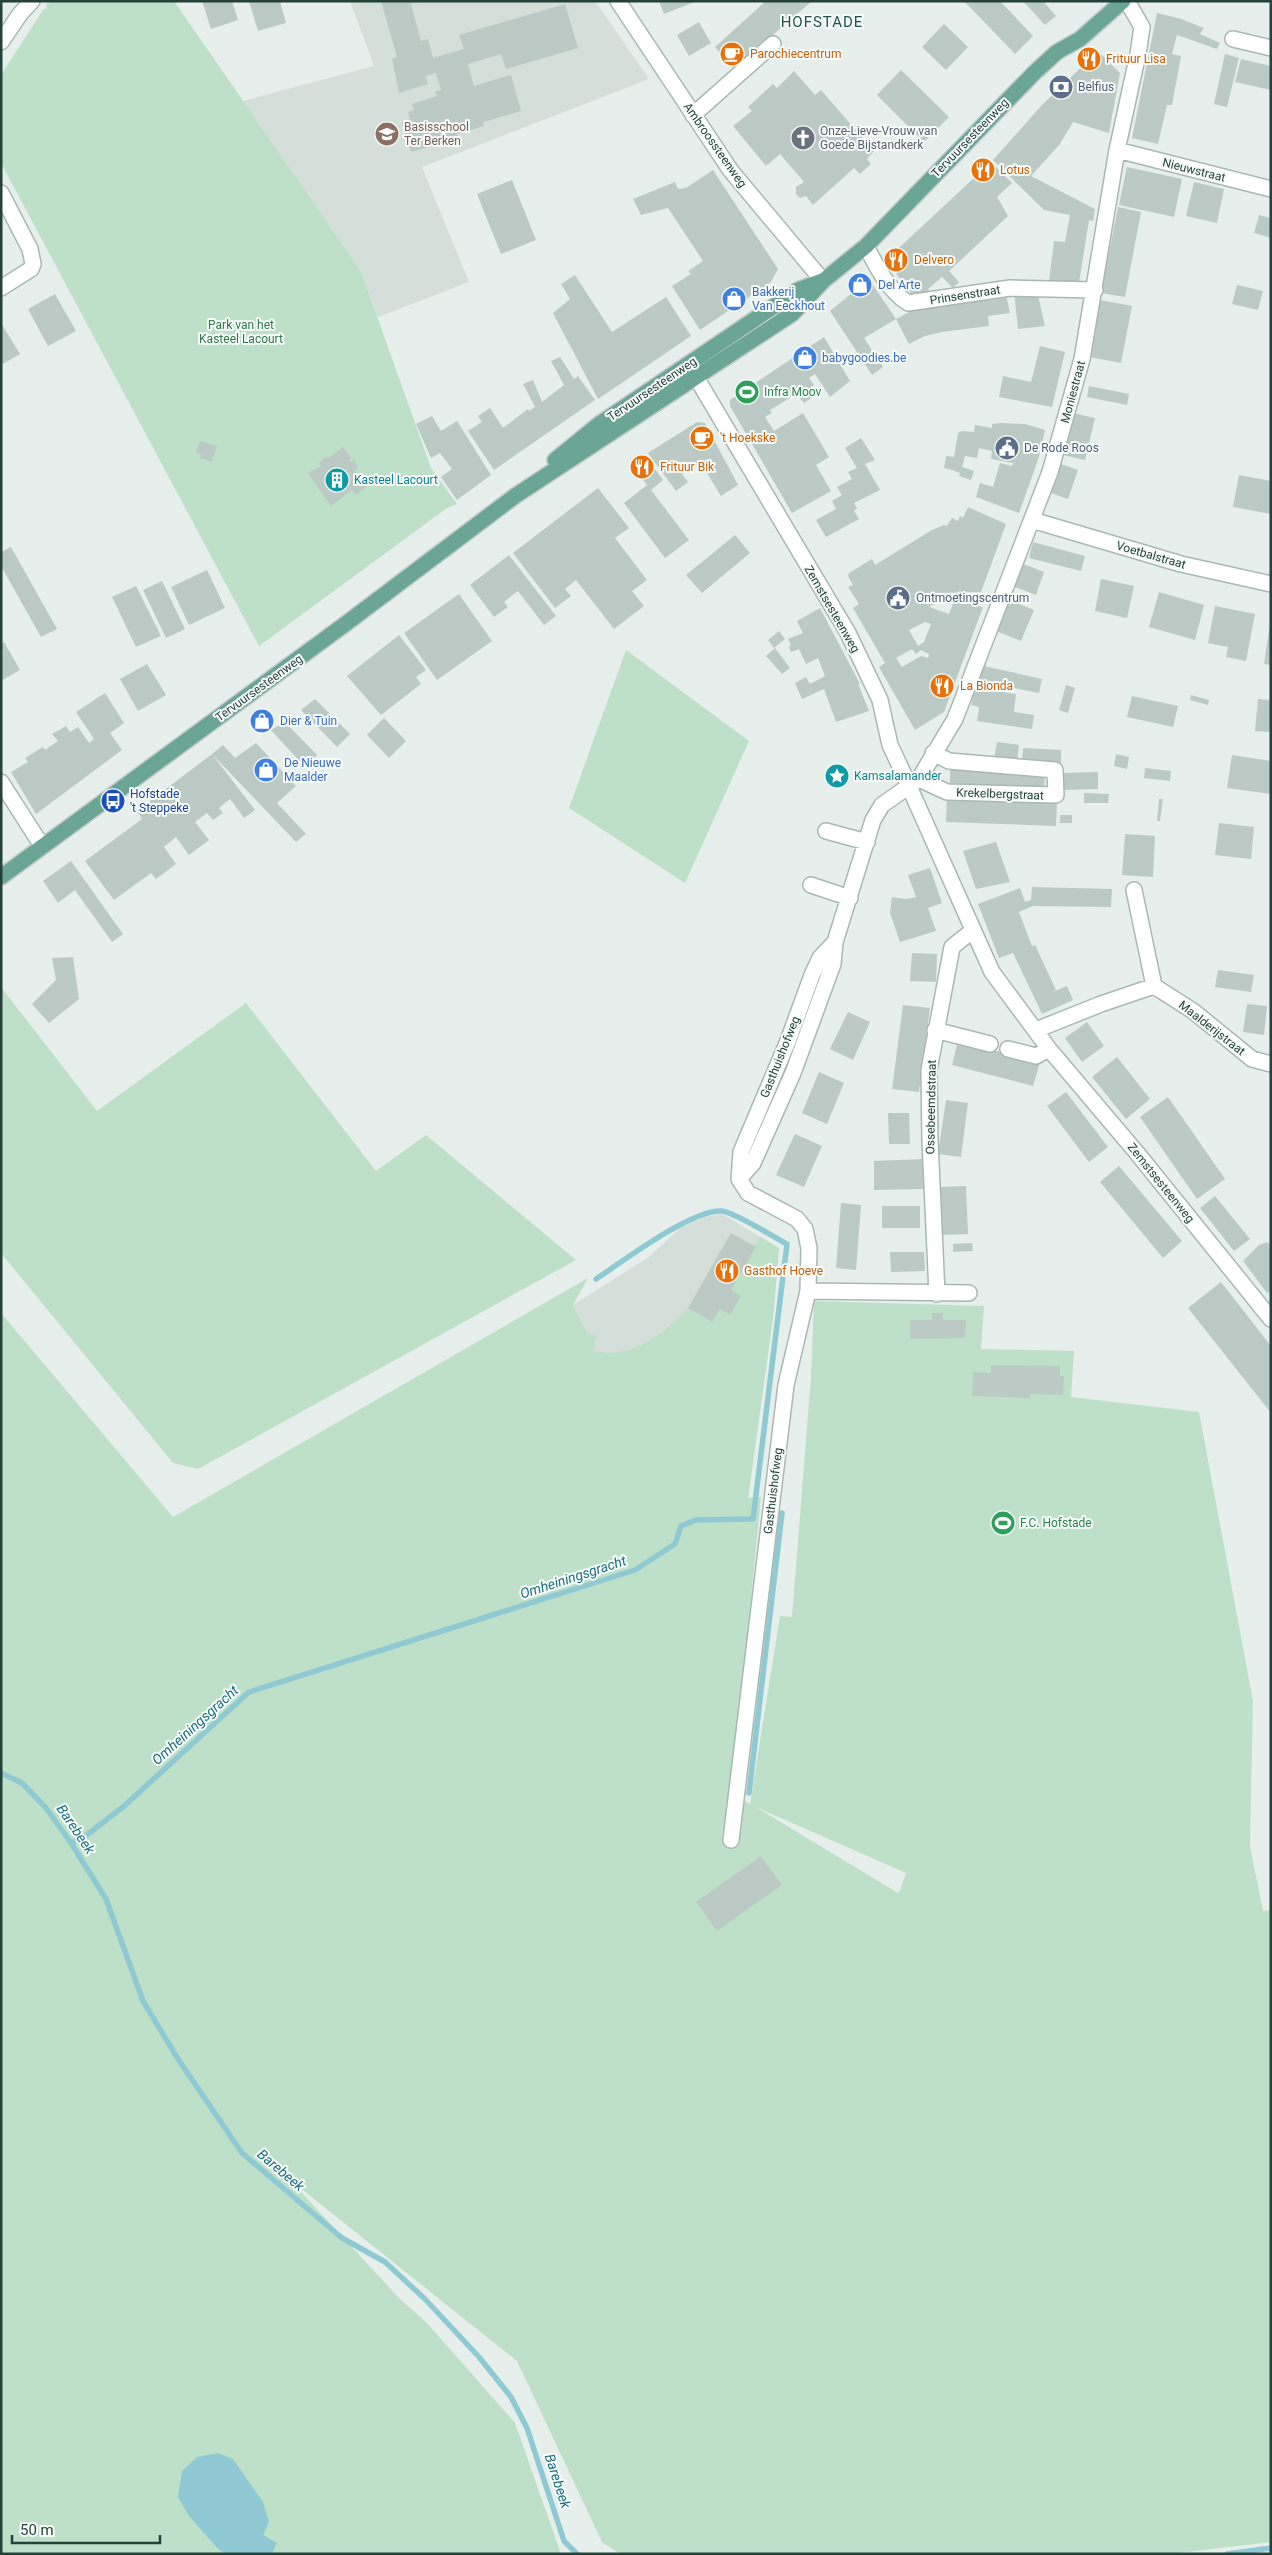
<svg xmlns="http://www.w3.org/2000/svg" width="1272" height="2555" viewBox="0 0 1272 2555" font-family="Roboto,sans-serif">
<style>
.built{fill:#d4dfda}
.green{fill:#bfe0c8;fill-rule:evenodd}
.water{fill:#8ec9d4}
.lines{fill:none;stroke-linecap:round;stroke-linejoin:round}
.stream{stroke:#8ec9d4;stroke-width:5.5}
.building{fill:#bbcac4;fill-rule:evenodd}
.minor-casing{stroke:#a8b8b2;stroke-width:18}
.major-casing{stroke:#c2cac8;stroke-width:18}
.minor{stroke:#fff;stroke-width:15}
.major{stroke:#6aa596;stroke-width:15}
.labels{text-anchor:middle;stroke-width:4;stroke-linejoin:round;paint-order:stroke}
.food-label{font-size:12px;fill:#c56008;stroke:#f7fbf9;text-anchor:start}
.service-label{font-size:12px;fill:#4e5e75;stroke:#f7fbf9;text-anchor:start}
.education-label{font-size:12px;fill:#785e54;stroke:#f7fbf9;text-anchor:start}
.worship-label{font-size:12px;fill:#5b616d;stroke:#f7fbf9;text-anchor:start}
.street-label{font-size:12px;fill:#24423a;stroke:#f7fbf9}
.shop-label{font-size:12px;fill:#366cbe;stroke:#f7fbf9;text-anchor:start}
.park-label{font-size:12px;fill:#2d7a4b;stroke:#f7fbf9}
.leisure-label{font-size:12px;fill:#27864d;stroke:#f7fbf9;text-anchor:start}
.culture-label{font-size:12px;fill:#0d838f;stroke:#f7fbf9;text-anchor:start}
.transit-label{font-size:12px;fill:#164399;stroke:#f7fbf9;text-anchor:start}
.water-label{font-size:14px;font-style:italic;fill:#1c6f80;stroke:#f7fbf9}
.quarter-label{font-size:15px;letter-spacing:1px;fill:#1f5548;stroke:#f7fbf9}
</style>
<rect width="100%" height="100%" fill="#e6efeb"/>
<path class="built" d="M350 1H595L649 79 422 167 469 282 378 317 361 271 243 101 374 66Z
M722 1214 779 1248 773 1318 748 1498 594 1352 597 1336 587 1333 573 1305 649 1257 680 1228 705 1217Z"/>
<path class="green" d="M56 1H174L361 271 431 468 457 504 447 508 259 646 1 163V75L43 10 47 8 46 4Z
M626 650 749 741 685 883 569 808Z
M1 987 97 1111 246 1003 376 1171 426 1135 576 1260 198 1469 173 1463 1 1253Z
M760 1237 779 1248 773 1318 748 1498 761 1497 732 1793 750 1804 780 1616 792 1617 811 1377 814 1301 984 1306 981 1349 1074 1351 1071 1397 1199 1412 1253 1701 1250 1846 1263 1911 1271 1910V2542L1170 2554H620L602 2542 517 2361 289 2179 400 2299 426 2322 515 2423 561 2554H1V1313L173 1517 588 1278 573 1305 587 1333 597 1336 594 1351C632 1360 663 1334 688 1308L712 1322ZM756 1807 906 1873 899 1893H898Z"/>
<path class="water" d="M218 2453 233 2459 263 2502 269 2522 263 2535 277 2543 272 2554H227L219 2550 189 2516 178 2497 182 2471 197 2457Z"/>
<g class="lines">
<path class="stream" d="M1 1773 22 1783 46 1808 71 1843 106 1899 143 2001 178 2059 242 2153 342 2238 385 2262 425 2299 479 2357 511 2397 527 2428 564 2541 577 2554
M749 1793 782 1513
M71 1843 84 1837 123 1807 249 1692 635 1570 675 1544 681 1526 696 1520 753 1519 787 1244C774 1237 734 1212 722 1211 692 1209 623 1261 596 1279
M1227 2554 1271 2548"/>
</g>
<path class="building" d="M202 1H232L238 20 211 29Z
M249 1H280L286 23 258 31Z
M381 1H420L411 4 421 41 428 39 433 58 464 49 459 35 565 4 578 48 506 69 501 54 468 64 474 86 511 75 521 111 483 122 484 126 457 134 459 139 411 152 402 122 410 119 408 112 414 110 412 104 437 96 435 92 441 90 436 73 426 76 428 84 399 93 392 59 397 57Z
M659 1H697L664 14Z
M766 1H812L734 69 715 47Z
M964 1H1000L1033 36 1015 54Z
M1023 1H1043L1056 16 1045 25Z
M1157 13 1181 19 1204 28 1200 34 1220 43 1217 49 1177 35 1172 54 1181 56 1172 105H1167L1158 144 1132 138Z
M699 22 711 43 689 56 677 35Z
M944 24 968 47 946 70 922 47Z
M1098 51 1120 73 1109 133 1073 122 1060 144 1031 176 1095 209 1093 221 1089 220 1079 283 1049 281 1054 241 1065 242 1070 215 1044 210 993 160 1042 105Z
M1225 54 1239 58 1227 107 1214 104Z
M1241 59 1271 66V90L1235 82Z
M901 70 949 117 924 142 877 95Z
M794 71 815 95 821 90 874 151 867 159 871 164 860 174 854 168 813 205 806 196 800 198 796 194V187L804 182 780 154 766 166 733 126 752 111 748 107 773 84 777 88Z
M991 162 1012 183 997 197 1008 216 949 271 959 282 953 288 942 277 928 289 932 295 916 300 886 260Z
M1127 167 1182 179 1174 217 1119 205Z
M713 170 778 269 771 282 700 330 672 286 691 274 688 271 703 261 668 208 641 215 633 199 675 182 678 189 686 188Z
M512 180 536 240 501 254 477 194Z
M1194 182 1224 189 1217 223 1186 216Z
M1118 207 1141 212 1125 297 1101 293Z
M1259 215 1271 218V238L1254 233Z
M575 275 612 332 666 297 691 336 598 399 553 313 570 299 561 284Z
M869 279 896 319 864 338 883 367 872 375 830 311Z
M1237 285 1263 291 1258 310 1232 304Z
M1005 291 1010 313 988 316 989 326 942 332 925 336 909 344 896 319 915 309Z
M1037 291 1045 326 1018 329 1014 292Z
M55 294 76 331 48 346 28 309Z
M1100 300 1132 306 1121 363 1089 357Z
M1 323 20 354 1 365Z
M824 337 850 381 830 397 815 374 809 378 814 385 811 387 816 395 804 403 798 396 795 399 793 396 770 410 772 413 765 417 774 431 803 413 829 457 816 465 831 491 792 513 730 406V400Z
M1040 346 1065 352 1052 407 999 397 1003 376 1031 382Z
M560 357 574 379 578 376 595 400 494 470 468 431 482 422 478 416 490 408 503 428 528 409 529 411 535 407 523 384 533 380 542 402 564 385 551 361Z
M1089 386 1129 394 1127 405 1087 397Z
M1073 413 1095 418 1085 460 1063 455Z
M432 416 441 431 457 421 491 475 457 500 441 477 452 469 440 453 431 458 416 424Z
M697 422 705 423 738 485 721 496 701 463 682 474 688 482 676 491 648 453Z
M1001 423 1025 424 1045 430 1039 457 1019 513 976 497 980 483 993 487 1000 463 1012 466 1013 463 991 459 992 451 979 448 977 458 965 456 962 467 974 471 971 480 959 476 960 473 952 470 944 468 946 456 954 457 958 433 962 431 974 432 975 425 992 428V424Z
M861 438 875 460 865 464 880 490 854 503 857 508 854 511 859 519 826 537 816 520 836 509 832 501 842 495 837 487 852 479 848 472 857 468 845 448Z
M200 441 217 446 212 462 200 458 201 454 196 452Z
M343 447 351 458 349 460 350 462 354 460 358 467 355 471 366 487 356 495 352 490 331 506 308 473 321 466 319 464 323 458H329Z
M646 457 663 480 651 490 689 540 665 558 624 503 647 485 633 467Z
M1058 463 1078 470 1068 499 1048 492Z
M1239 475 1271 481V514L1233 507Z
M598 488 629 528 615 538 647 580 632 591 644 606 614 629 576 580 565 589 571 596 555 608 513 553Z
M968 507 1006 524 981 592 932 593 937 602 929 607 949 614 954 601 983 607 944 712 915 730 879 667 885 663 853 608 859 604 848 587 853 585 848 576 849 573 872 559 875 565 932 530 944 525 947 526 952 518 958 521 960 516 963 518ZM925 622 931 624 924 642 918 646 909 630ZM912 649 916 654 921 650 929 654 928 658 921 656 902 667 896 658Z
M735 535 750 553 702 593 686 575Z
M1033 542 1085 556 1081 571 1029 558Z
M11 547 57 629 41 637 1 566V552Z
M509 555 556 616 544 625 518 591 504 602 508 607 494 617 470 585Z
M1021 563 1044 572 1036 595 1013 586Z
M207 570 225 608 189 625 171 587Z
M1101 579 1134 586 1127 618 1095 611Z
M162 581 185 629 166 638 143 590Z
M136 586 161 636 136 647 112 597Z
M1159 592 1204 605 1195 640 1149 627Z
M459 594 492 641 437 680 404 633Z
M1009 600 1034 610 1021 641 996 631Z
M1215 606 1255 614 1246 661 1226 657 1228 647 1208 643Z
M820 608 860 684H858L869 711 836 722 824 689 802 699 795 683 806 677 810 684 825 676 818 658 806 664 799 649 791 652 789 647 791 645 788 639 803 633 797 621Z
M1270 624H1271V665L1264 664Z
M779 631 785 639 774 648 768 640Z
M399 635 426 670 416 677 421 684 381 715 347 676Z
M4 642 20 670 1 681V644Z
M775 648 790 668 782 674 766 656Z
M147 664 166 695 138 711 120 679Z
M984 666 1042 679 1039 693 979 681Z
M1066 685 1075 688 1068 713 1059 710Z
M975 688 1016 694 1014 712 1034 715 1032 729 977 721 979 707 971 705Z
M105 693 124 723 110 733 122 750 36 814 11 772 28 762 25 758 43 747 45 750 58 741 52 734 66 726 70 732 78 727 89 743 94 739 76 712Z
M1191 695 1209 700 1208 705 1190 700Z
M1132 696 1178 706 1173 727 1127 717Z
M315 699 350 734 337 747 301 710Z
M1258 699 1271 700V732L1255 731Z
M384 718 406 741 389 758 367 735Z
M285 722 317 755 305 767 271 730Z
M997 742 1019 745 1017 762 994 759Z
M256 743 296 786 277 803 306 834 296 842 212 754 223 745 235 758Z
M1023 748 1061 750V765L1022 763Z
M212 754 255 810 244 818 230 799 219 808 223 813 213 820 207 813 195 822 209 840 189 855 176 837 164 847 176 864 156 879 151 873 114 900 85 861 142 819 137 811Z
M1116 754 1129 757 1127 769 1114 766Z
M1232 755 1271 761V794L1227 788Z
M950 767 1045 773 1044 789 950 783Z
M1145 768 1171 771 1170 781 1144 778Z
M1098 772V789L1063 790V773Z
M1084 793 1109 794 1108 803H1084Z
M947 797 1057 801 1056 826 946 822Z
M1159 799H1163L1160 821H1157Z
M1060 815H1072V823H1060Z
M1219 823 1254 827 1251 859 1215 855Z
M1125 834 1155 836 1153 877 1122 875Z
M996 842 1010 882 976 889 963 851Z
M71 861 123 934 112 942 75 890 58 903 43 881Z
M930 868 942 903 928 908 936 931 900 942 890 913 892 897 906 899 916 897 908 875Z
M1032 887 1112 889 1111 907 1033 906 1019 912 1032 946 1035 945 1056 990 1050 993 1067 986 1073 1000 1042 1014 1013 953 999 958 978 904 1020 888 1025 902 1031 900Z
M912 953 937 954 936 982 910 981Z
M73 957 79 999 49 1023 32 1004 56 980 52 958Z
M1218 970 1254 975 1251 992 1215 987Z
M1247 1004 1267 1006 1264 1035 1243 1032Z
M903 1005 930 1008 919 1092 892 1089Z
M848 1012 870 1022 853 1060 830 1049Z
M1087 1022 1104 1046 1082 1062 1065 1038Z
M958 1041 1040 1062 1033 1086 952 1065Z
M1117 1057 1150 1099 1126 1119 1092 1077Z
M819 1072 844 1083 827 1124 802 1113Z
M1066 1092 1108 1147 1089 1162 1047 1106Z
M1168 1097 1225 1179 1197 1199 1140 1117Z
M946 1100 968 1103 961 1157 938 1154Z
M888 1113H909L910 1144H889Z
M795 1134 822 1146 804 1187 776 1175Z
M924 1159 925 1189 874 1190V1161Z
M1119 1166 1182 1241 1163 1258 1100 1182Z
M966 1186 968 1234 942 1235 941 1187Z
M1215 1196 1250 1239 1234 1251 1200 1208Z
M841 1203 861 1205 856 1270 836 1268Z
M882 1206H920V1228H882Z
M731 1233 756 1247 731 1290 741 1296 730 1315 720 1309 712 1322 688 1308Z
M1267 1242 1271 1246V1290L1267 1293 1243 1261 1259 1245Z
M972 1243 973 1251 953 1252V1244Z
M890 1252H924L925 1271 891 1272Z
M1221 1282 1271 1346V1413L1188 1308Z
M932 1313H943V1320H966L965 1338 910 1339V1320H932Z
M991 1365 1060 1366V1376H1064L1063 1395 1030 1394V1398L972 1396 973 1372 991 1373Z
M761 1856 782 1885 717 1931 696 1902Z"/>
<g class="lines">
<defs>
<path id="minor" d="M618 1 731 171 823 281
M1233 39 1271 48
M1 42 20 14 32 1
M693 115 773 44
M1117 150 1271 189
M1 193 30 249 33 264 31 269 1 288
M866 246C876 266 889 291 908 303L1010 288 1095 290
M690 367 848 633 880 700 890 745 899 764 992 972 1049 1049 1137 1153 1271 1319
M1032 520 1181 564 1271 584
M919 779 947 792 1056 795 1055 770 949 761 933 753
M1 782 42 846
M826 831 867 842
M811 885 850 898
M1134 890 1154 986
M935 1030 990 1044
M1036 1030 1101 1004 1154 986 1193 1011 1252 1059 1271 1064
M1008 1049 1036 1056 1049 1049
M739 1179 753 1163 793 1073 833 964 835 942 873 820 882 805 919 779 955 719 1050 472 1082 359 1117 150 1138 54 1142 27 1127 1
M808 1291 969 1293
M937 1294 930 1141 929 1070 952 947 972 931
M731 1840 786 1385 808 1291 809 1248 805 1229 797 1219 748 1193 739 1179 741 1152 788 1041 812 975 820 958 835 942"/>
<path id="major" d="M555 460 598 425 798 290 822 281
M1 877 344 625 515 496 792 314 823 281 866 246 1035 72 1057 52 1080 39 1123 1"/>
</defs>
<use href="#minor" class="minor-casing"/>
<use href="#major" class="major-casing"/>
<use href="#minor" class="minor"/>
<use href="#major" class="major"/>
</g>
<defs>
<symbol id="cafe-disc" viewBox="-11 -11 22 22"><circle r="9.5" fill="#e8710a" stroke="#f7fbf9"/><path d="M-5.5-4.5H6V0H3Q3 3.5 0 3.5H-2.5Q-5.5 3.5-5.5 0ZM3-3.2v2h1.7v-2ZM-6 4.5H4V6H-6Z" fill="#fff"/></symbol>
<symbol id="restaurant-disc" viewBox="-11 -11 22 22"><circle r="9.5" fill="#e8710a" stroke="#f7fbf9"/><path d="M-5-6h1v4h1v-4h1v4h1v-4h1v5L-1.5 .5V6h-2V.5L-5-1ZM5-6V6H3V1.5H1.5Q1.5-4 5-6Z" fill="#fff"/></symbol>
<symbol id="bank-disc" viewBox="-11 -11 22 22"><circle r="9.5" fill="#5c6f8a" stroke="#f7fbf9"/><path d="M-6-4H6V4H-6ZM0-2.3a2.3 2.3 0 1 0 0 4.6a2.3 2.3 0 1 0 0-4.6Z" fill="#fff"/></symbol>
<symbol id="school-disc" viewBox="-11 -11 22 22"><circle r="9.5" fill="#8d6e63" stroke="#f7fbf9"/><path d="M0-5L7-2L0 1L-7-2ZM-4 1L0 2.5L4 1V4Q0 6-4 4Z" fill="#fff"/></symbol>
<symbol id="church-disc" viewBox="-11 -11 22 22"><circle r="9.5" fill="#6b7280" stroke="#f7fbf9"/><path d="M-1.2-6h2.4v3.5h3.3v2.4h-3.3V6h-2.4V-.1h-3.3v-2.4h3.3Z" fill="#fff"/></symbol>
<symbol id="shop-disc" viewBox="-11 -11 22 22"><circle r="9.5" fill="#3f7fe0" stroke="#f7fbf9"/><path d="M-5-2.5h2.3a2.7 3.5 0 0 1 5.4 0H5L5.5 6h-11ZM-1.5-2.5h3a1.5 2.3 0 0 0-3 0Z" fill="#fff"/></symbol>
<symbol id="stadium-disc" viewBox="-11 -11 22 22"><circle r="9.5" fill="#2e9e5b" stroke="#f7fbf9"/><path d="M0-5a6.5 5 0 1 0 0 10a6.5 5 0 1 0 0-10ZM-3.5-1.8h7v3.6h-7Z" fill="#fff"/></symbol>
<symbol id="civic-disc" viewBox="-11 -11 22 22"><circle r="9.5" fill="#5c6f8a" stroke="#f7fbf9"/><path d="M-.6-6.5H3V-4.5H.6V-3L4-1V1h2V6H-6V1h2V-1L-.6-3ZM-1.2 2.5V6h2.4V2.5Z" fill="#fff"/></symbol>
<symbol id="building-disc" viewBox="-11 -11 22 22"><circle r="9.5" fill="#0f9aa8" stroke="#f7fbf9"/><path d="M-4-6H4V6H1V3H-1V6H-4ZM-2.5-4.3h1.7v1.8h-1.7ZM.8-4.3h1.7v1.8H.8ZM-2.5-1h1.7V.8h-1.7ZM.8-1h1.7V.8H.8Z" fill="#fff"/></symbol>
<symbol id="sight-disc" viewBox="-11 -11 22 22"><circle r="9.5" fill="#0f9aa8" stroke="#f7fbf9"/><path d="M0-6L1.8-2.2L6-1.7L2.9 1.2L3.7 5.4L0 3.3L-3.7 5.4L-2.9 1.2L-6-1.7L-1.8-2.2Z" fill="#fff"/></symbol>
<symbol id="bus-disc" viewBox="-11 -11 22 22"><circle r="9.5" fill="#1a4fb4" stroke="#f7fbf9"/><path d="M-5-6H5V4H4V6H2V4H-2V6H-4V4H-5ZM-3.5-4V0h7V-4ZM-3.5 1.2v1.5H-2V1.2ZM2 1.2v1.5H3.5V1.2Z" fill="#fff"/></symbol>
</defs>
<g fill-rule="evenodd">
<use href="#cafe-disc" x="718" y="40" width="28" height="28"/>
<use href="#restaurant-disc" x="1075" y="45" width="28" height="28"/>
<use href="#bank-disc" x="1047" y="73" width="28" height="28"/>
<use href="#school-disc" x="373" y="120" width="28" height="28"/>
<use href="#church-disc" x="789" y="124" width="28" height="28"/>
<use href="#restaurant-disc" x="969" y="156" width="28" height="28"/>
<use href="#restaurant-disc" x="882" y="246" width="28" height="28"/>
<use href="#shop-disc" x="846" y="271" width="28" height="28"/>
<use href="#shop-disc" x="720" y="285" width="28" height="28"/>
<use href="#shop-disc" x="791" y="344" width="28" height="28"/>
<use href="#stadium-disc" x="733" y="378" width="28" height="28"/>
<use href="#cafe-disc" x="688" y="424" width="28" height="28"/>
<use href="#civic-disc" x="993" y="434" width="28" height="28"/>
<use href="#restaurant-disc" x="628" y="453" width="28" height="28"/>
<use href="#building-disc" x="323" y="466" width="28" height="28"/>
<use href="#civic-disc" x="884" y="584" width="28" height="28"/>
<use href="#restaurant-disc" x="928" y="672" width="28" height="28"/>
<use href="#shop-disc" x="248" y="707" width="28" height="28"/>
<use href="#shop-disc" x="252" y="756" width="28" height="28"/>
<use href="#sight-disc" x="823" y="762" width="28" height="28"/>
<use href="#bus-disc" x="99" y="787" width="28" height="28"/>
<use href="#restaurant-disc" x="713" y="1257" width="28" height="28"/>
<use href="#stadium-disc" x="989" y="1509" width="28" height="28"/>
</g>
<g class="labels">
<g class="food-label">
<text x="750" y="58">Parochiecentrum</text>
<text x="1106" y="63">Frituur Lisa</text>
<text x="1000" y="174">Lotus</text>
<text x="914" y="264">Delvero</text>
<text x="720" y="442">'t Hoekske</text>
<text x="660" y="471">Frituur Bik</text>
<text x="960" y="690">La Bionda</text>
<text x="744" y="1275">Gasthof Hoeve</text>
</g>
<g class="service-label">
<text x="1078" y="91">Belfius</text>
<text x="1024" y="452">De Rode Roos</text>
<text x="916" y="602">Ontmoetingscentrum</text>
</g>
<g class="education-label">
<text x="404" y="131">Basisschool<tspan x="404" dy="14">Ter Berken</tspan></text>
</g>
<g class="worship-label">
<text x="820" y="135">Onze-Lieve-Vrouw van<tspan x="820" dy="14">Goede Bijstandkerk</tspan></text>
</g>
<g class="street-label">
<text transform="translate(970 138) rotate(-46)" y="4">Tervuursesteenweg</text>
<text transform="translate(715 145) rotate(55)" y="4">Ambroossteenweg</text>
<text transform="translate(1194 170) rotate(14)" y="4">Nieuwstraat</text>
<text transform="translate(965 295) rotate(-9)" y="4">Prinsenstraat</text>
<text transform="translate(652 389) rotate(-34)" y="4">Tervuursesteenweg</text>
<text transform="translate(1073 392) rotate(-75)" y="4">Moniestraat</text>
<text transform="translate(1151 555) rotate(16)" y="4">Voetbalstraat</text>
<text transform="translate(832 609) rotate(60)" y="4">Zemstsesteenweg</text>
<text transform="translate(259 688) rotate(-36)" y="4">Tervuursesteenweg</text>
<text transform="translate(1000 794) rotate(2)" y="4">Krekelbergstraat</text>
<text transform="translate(1212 1028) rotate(38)" y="4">Maalderijstraat</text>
<text transform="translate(780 1057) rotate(-68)" y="4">Gasthuishofweg</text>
<text transform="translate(931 1107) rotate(-89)" y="4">Ossebeemdstraat</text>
<text transform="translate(1161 1183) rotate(51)" y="4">Zemstsesteenweg</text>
<text transform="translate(773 1491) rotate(-83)" y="4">Gasthuishofweg</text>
</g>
<g class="shop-label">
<text x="878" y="289">Del Arte</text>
<text x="752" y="296">Bakkerij<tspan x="752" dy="14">Van Eeckhout</tspan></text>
<text x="822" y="362">babygoodies.be</text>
<text x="280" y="725">Dier &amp; Tuin</text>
<text x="284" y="767">De Nieuwe<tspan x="284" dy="14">Maalder</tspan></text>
</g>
<g class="park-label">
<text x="241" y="329">Park van het<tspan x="241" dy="14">Kasteel Lacourt</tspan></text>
</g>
<g class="leisure-label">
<text x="764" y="396">Infra Moov</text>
<text x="1020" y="1527">F.C. Hofstade</text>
</g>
<g class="culture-label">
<text x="354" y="484">Kasteel Lacourt</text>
<text x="854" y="780">Kamsalamander</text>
</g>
<g class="transit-label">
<text x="130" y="798">Hofstade<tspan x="130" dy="14">'t Steppeke</tspan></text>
</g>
<g class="water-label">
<text transform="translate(573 1577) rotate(-18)" y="5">Omheiningsgracht</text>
<text transform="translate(195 1725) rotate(-42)" y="5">Omheiningsgracht</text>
<text transform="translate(76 1829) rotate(56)" y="5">Barebeek</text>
<text transform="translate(281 2170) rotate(40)" y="5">Barebeek</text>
<text transform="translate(558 2481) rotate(72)" y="5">Barebeek</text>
</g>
<g class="quarter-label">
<text x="822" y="27">HOFSTADE</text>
</g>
</g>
<rect width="1272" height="2555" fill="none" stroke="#24423a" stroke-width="5"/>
<path d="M12 2535v8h148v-8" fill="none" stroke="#24423a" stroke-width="2.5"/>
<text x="20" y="2535" font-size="15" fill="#24423a" stroke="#f7fbf9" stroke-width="4" paint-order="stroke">50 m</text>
</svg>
